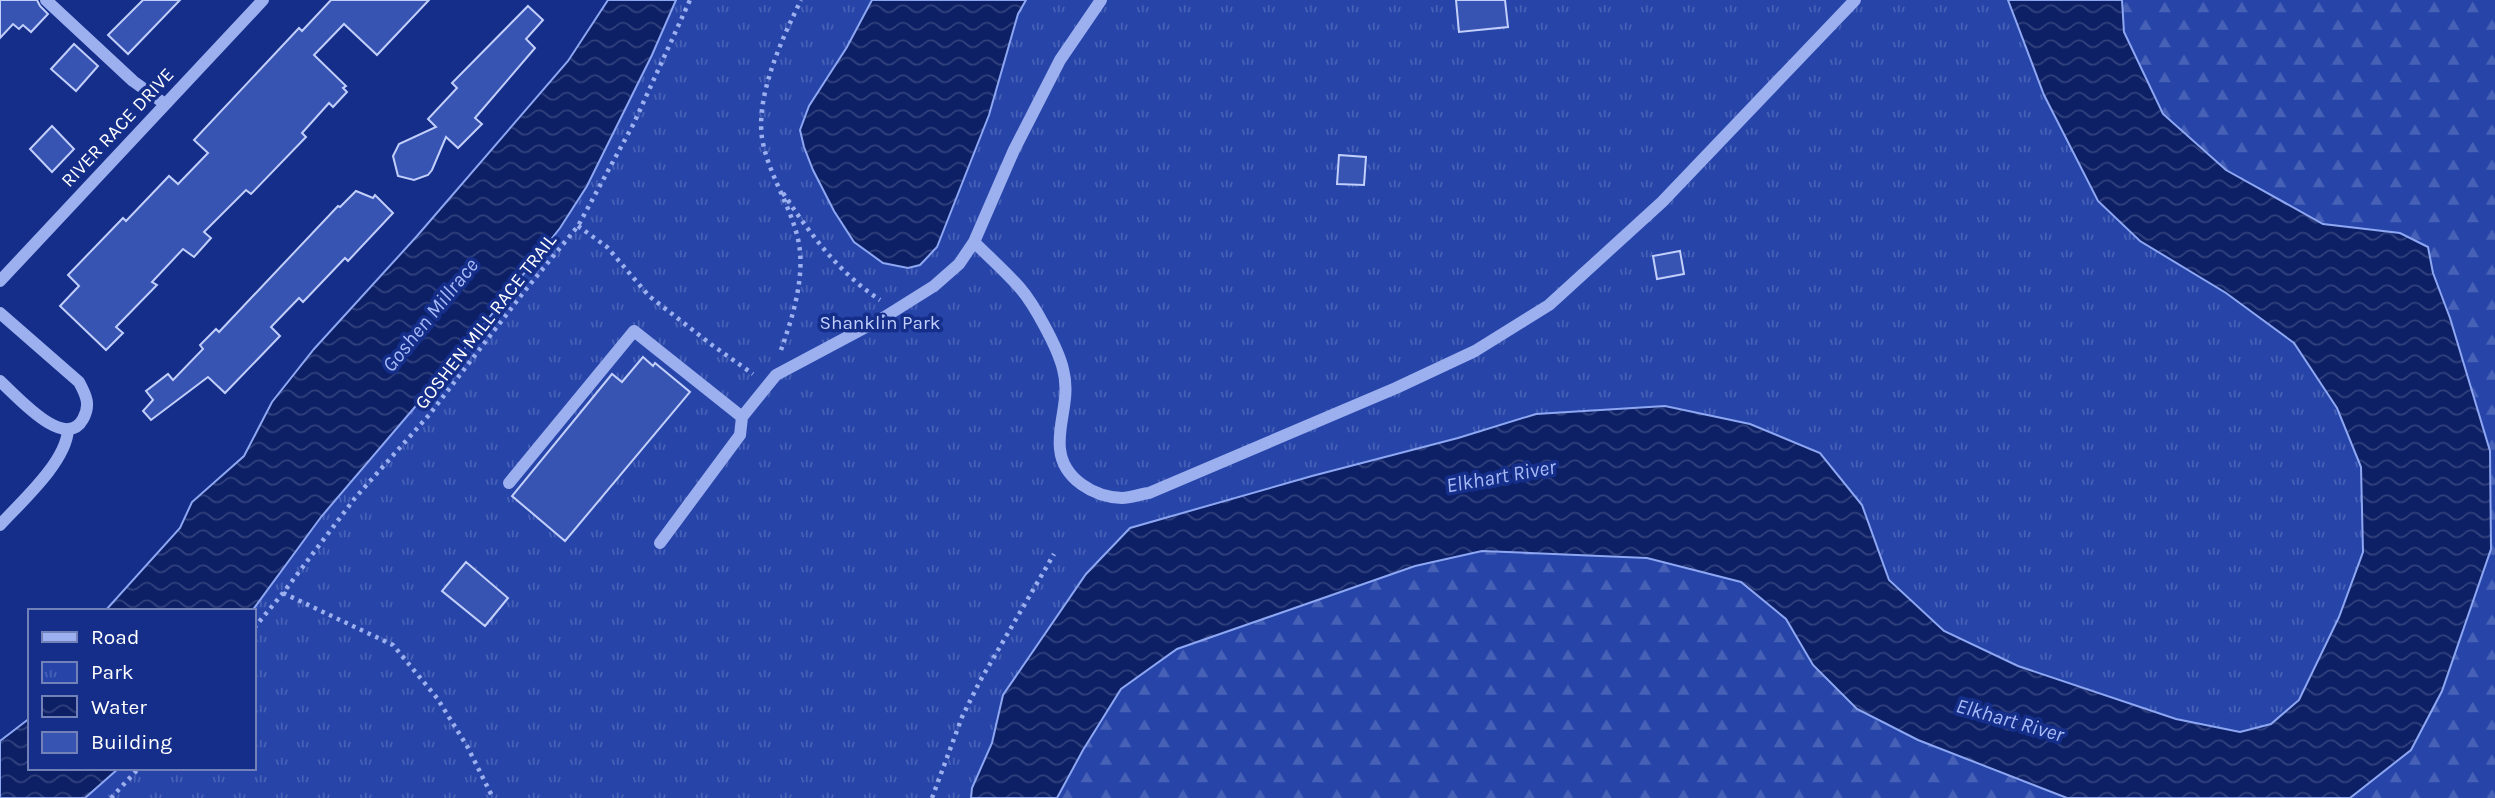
<svg xmlns="http://www.w3.org/2000/svg" width="2495" height="798" viewBox="0 0 2495 798" font-family="Karla,sans-serif">
<style>
.forest{fill:url(#forest-firs)}
.park{fill:url(#park-tufts)}
.water{fill:url(#water-waves);stroke:#8ea7f2;stroke-width:2}
.building{fill:#3854b2;stroke:#c2cffb;stroke-width:2}
.lines{fill:none;stroke-linecap:round;stroke-linejoin:round}
.path{stroke:#9cafef;stroke-width:4.5;stroke-dasharray:3.5 5;stroke-linecap:butt}
.minor{stroke:#9cafef;stroke-width:12}
.labels{text-anchor:middle;stroke-width:7;stroke-linejoin:round;paint-order:stroke}
.street-label{font-size:19px;fill:#fff;stroke:#142e8a}
.park-label{font-size:19px;fill:#c2cffb;stroke:#142e8a}
.water-label{font-size:21px;font-style:italic;fill:#a7baf7;stroke:#142e8a}
</style>
<defs>
<pattern id="forest-firs" width="22" height="20" patternUnits="userSpaceOnUse" patternTransform="scale(1.75)"><rect width="22" height="20" fill="#2745a9"/><path d="M5 1l3.5 6h-7zM16 11l3.5 6h-7z" fill="#4761b6"/></pattern>
<pattern id="park-tufts" width="24" height="20" patternUnits="userSpaceOnUse" patternTransform="scale(1.75)"><rect width="24" height="20" fill="#2745a9"/><path d="M3 7l-1-3M5 7V3M7 7l1-3M15 17l-1-3M17 17v-4M19 17l1-3" fill="none" stroke="#4761b6"/></pattern>
<pattern id="water-waves" width="16" height="10" patternUnits="userSpaceOnUse" patternTransform="scale(1.75)"><rect width="16" height="10" fill="#0d2066"/><path d="M0 5q4-4 8 0t8 0" fill="none" stroke="#31417d"/></pattern>
</defs>
<rect width="100%" height="100%" fill="#142e8a"/>
<path class="forest" d="M2122 0H2495V798H2350L2411 750 2442 691 2450 318 2433 273 2428 247 2400 233 2323 224 2226 170 2163 114 2124 32Z
M1481 551 1647 558 1741 582 1786 619 1813 665 1918 740 2067 798H1057L1083 750 1121 689 1177 649 1415 566Z"/>
<path class="park" d="M676 0H2008L2044 95 2098 201 2294 343 2337 408 2361 467 2363 552 2339 617 2299 700 2271 724 2240 732 2176 719 2018 666 1944 631 1889 580 1862 505 1536 414 1458 438 1312 476 1130 528 1086 574 1003 695 992 743 972 788 971 798H85L119 768H254V611H252L321 517 461 353 560 228 587 186 652 55Z"/>
<path class="water" d="M608 0H676L652 55 587 186 560 228 461 353 321 517 252 611H105L180 528 192 502 244 456 272 402 314 349 417 236 568 61Z
M872 0H1026L1018 14 989 115 937 247 920 265 908 268 883 263 854 242 834 211 813 170 804 147 800 130 809 106 847 47Z
M2008 0H2122L2124 32 2163 114 2226 170 2323 224 2400 233 2428 247 2433 273 2450 318 2490 451 2491 549 2442 691 2411 750 2350 798H2067L1918 740 1857 709 1813 665 1786 619 1741 582 1647 558 1482 551 1415 566 1177 649 1121 689 1083 750 1057 798H971L972 788 992 743 1003 695 1086 574 1130 528 1312 476 1458 438 1536 414 1665 406 1750 424 1820 453 1862 505 1889 580 1944 631 2018 666 2176 719 2240 732 2271 724 2299 700 2339 617 2363 552 2361 467 2337 408 2294 343 2226 293 2140 241 2098 201 2044 95Z
M30 718V768H119L85 798H0V741Z"/>
<path class="building" d="M0 0H37L40 6 48 14 31 32 23 25 19 29 13 24 0 38Z
M143 0H180L128 54 108 35Z
M331 0H429L377 55 344 24 314 55 346 86 343 88 347 92 333 107 329 103 302 133 306 137 251 194 246 190 204 232 211 238 194 257 183 249 152 282 157 285 116 327 123 333 106 350 60 306 79 286 68 275 123 218 126 221 169 176 178 184 208 153 194 140 299 28 302 31Z
M1456 0H1505L1508 27 1459 32Z
M528 6 543 20 526 39 535 48 475 118 482 124 458 148 446 137 432 170 428 175 414 180 398 176 393 156 399 144 436 127 428 119 457 88 452 83Z
M74 44 98 66 76 91 51 69Z
M52 126 74 149 52 172 30 149Z
M1339 155 1366 157 1364 185 1337 184Z
M356 191 373 198 375 195 393 213 348 261 345 258 303 302 299 298 271 327 280 336 225 393 208 377 151 420 143 411 153 400 146 391 168 374 173 380 203 349 200 345 216 329 219 332 338 206 340 207Z
M1680 251 1684 274 1657 279 1653 256Z
M643 357 653 366 655 363 690 392 565 541 512 496 612 374 622 382Z
M466 562 508 598 485 626 442 591Z"/>
<g class="lines">
<path class="path" d="M783 193C810 234 839 273 880 300
M578 226 607 247 649 296 712 345 753 374
M781 350C793 316 806 275 798 239 790 204 768 174 762 138 756 94 782 39 801 0
M283 593 393 645 437 698 467 746 493 798
M254 628 283 593 355 498 429 415 523 293 578 226 634 123 690 0
M111 798 139 768
M932 798 962 717 980 681 1054 554"/>
<path class="minor" d="M46 0 133 81 165 104
M974 242C989 257 1006 272 1020 288 1034 304 1058 348 1063 369 1071 399 1057 423 1060 449 1063 479 1094 497 1122 498 1131 498 1140 494 1149 493L1396 388 1475 351 1549 305 1662 202 1855 0
M0 281 263 0
M0 313 79 382C86 395 91 405 83 419 65 452 16 395 0 381
M509 483 634 331 742 417
M0 525C22 501 66 462 68 430
M660 543 740 435 742 417 776 375 883 318 934 286 959 264 974 242 1014 150 1060 60 1101 0"/>
</g>
<g class="labels">
<g class="street-label">
<text transform="translate(117 127) rotate(-47)" y="7">RIVER RACE DRIVE</text>
<text transform="translate(485 321) rotate(-52)" y="7">GOSHEN MILL RACE TRAIL</text>
</g>
<g class="park-label">
<text x="880" y="329">Shanklin Park</text>
</g>
<g class="water-label">
<text transform="translate(430 315) rotate(-51)" y="7">Goshen Millrace</text>
<text transform="translate(1501 476) rotate(-10)" y="7">Elkhart River</text>
<text transform="translate(2010 720) rotate(16)" y="7">Elkhart River</text>
</g>
</g>
<rect x="28" y="609" width="228" height="161" fill="#142e8a" stroke="#7282b9" stroke-width="2"/>
<rect x="42" y="632" width="35" height="10" fill="#9cafef" stroke="#7282b9" stroke-width="2"/>
<text x="91" y="644" font-size="21" fill="#ffffff">Road</text>
<rect x="42" y="662" width="35" height="21" fill="url(#park-tufts)" stroke="#7282b9" stroke-width="2"/>
<text x="91" y="679" font-size="21" fill="#ffffff">Park</text>
<rect x="42" y="696" width="35" height="21" fill="url(#water-waves)" stroke="#7282b9" stroke-width="2"/>
<text x="91" y="714" font-size="21" fill="#ffffff">Water</text>
<rect x="42" y="732" width="35" height="21" fill="#3854b2" stroke="#7282b9" stroke-width="2"/>
<text x="91" y="749" font-size="21" fill="#ffffff">Building</text>
</svg>
